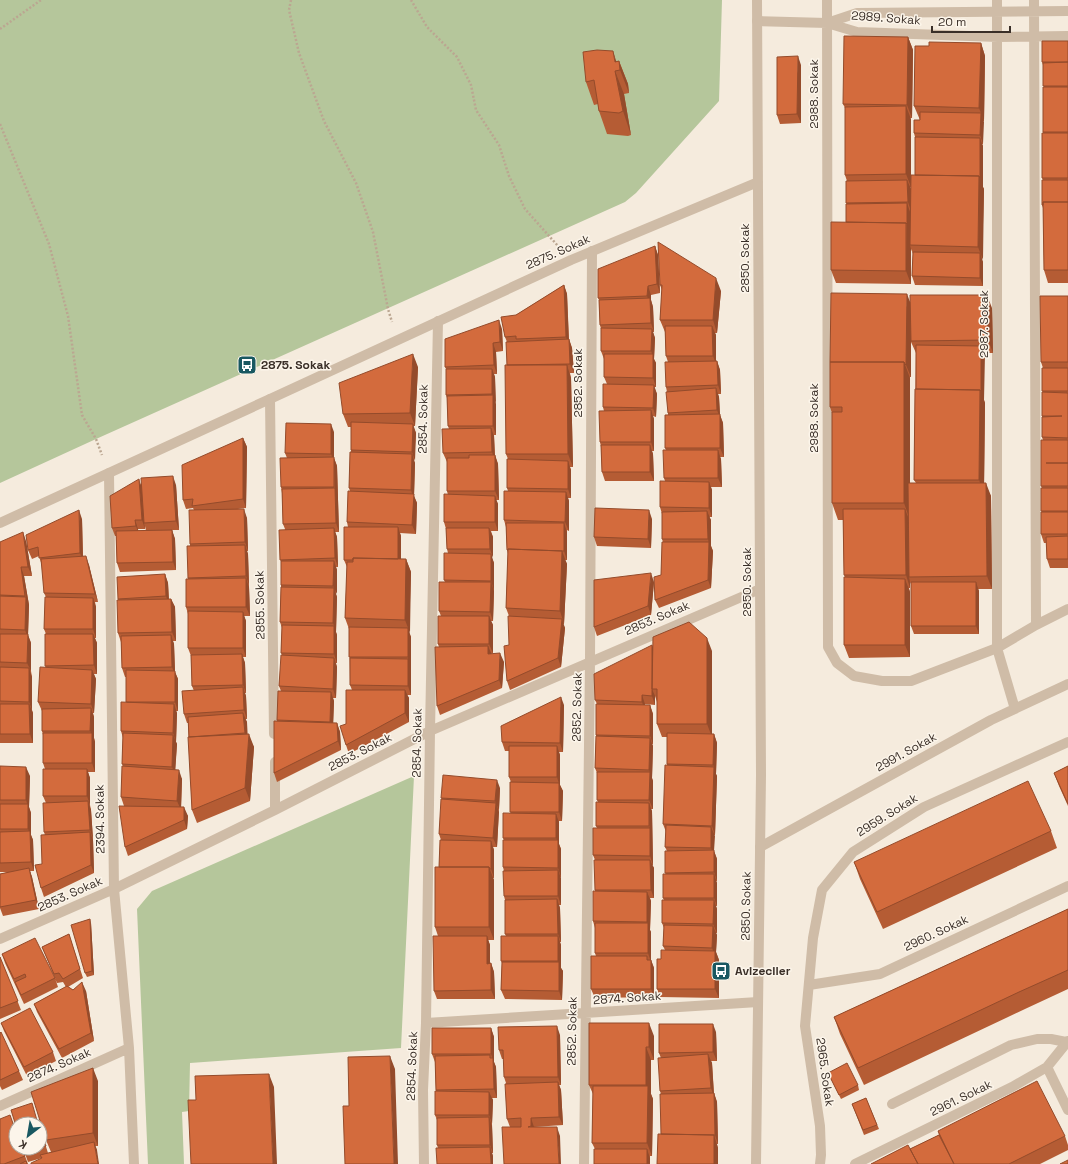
<svg xmlns="http://www.w3.org/2000/svg" width="1068" height="1164" viewBox="0 0 1068 1164" font-family="'Space Grotesk',sans-serif">
<style>
.green{fill:#b5c69b}
.lines{fill:none;stroke-linecap:round;stroke-linejoin:round}
.path{stroke:#bba691;stroke-width:2.5;stroke-dasharray:2 2;stroke-linecap:butt}
.service{stroke:#cfbca7;stroke-width:10}
.minor{stroke:#cfbca7;stroke-width:10}
.tertiary{stroke:#cfbca7;stroke-width:10}
.wall{fill:#b55c34;fill-rule:evenodd}
.shaded-wall{fill:#944b2b}
.building{fill:#d36b3d;stroke:#944b2b}
.labels{text-anchor:middle;stroke-width:3;stroke-linejoin:round;paint-order:stroke}
.street-label{font-size:12px;fill:#3a2f28;stroke:#fcf5ea}
.poi-label{font-size:12px;font-weight:bold;fill:#3a2f28;stroke:#fcf5ea;text-anchor:start}
</style>
<rect width="100%" height="100%" fill="#f5ebdd"/>
<path class="green" d="M0 0H722L719 101 636 193 625 202 96 439 0 483Z
M414 776 401 1048 190 1063 189 1111 182 1112 184 1164H148L137 909 152 891Z"/>
<g class="lines">
<path class="path" d="M291 0 289 10 299 53 324 121 356 183 373 232 388 309 392 322
M411 0 427 27 457 57 471 85 476 110 499 145 509 176 525 209 558 246
M0 29 41 0
M0 124 49 244 68 316 82 415 96 439 102 455"/>
<path class="service" d="M892 1104 1011 1045 1037 1039H1051L1066 1042"/>
<path class="minor" d="M827 0 828 647 837 663 854 676 882 681H911L997 648 1036 625 1068 609
M997 0V648L1015 709
M1034 0 1036 625
M757 21 827 23 857 32 998 37 1068 36
M827 23 857 13 1068 11
M270 399 274 734
M109 473 114 889 129 1048 134 1164
M275 762V810
M760 847 991 720 1068 684
M0 939 114 889 275 810 430 731 760 589
M809 985 880 974 1068 886
M426 1023 585 1013 758 1002
M1047 1067 1068 1110
M0 1106 129 1048
M424 1164 423 1090 426 1023 430 731 438 321
M584 1164 590 661 592 251
M820 1164 821 1155 820 1126 805 1026 813 938 822 890 853 852 924 807 1068 742
M855 1164 1012 1087 1047 1067 1068 1041"/>
<path class="tertiary" d="M0 523 270 399 571 260 758 182
M756 1164 761 775 757 0"/>
</g>
<path class="wall" d="M908 37 913 50 912 118H910L911 187H910L911 189V203L915 175V137L914 133 920 120 914 106 929 46 981 43 985 56 984 121H983V144H982L983 146V187L984 189 982 260 983 262V286L915 285 912 276 913 254 911 249V284L836 283 831 270 846 222 847 181 845 175V108L843 104Z
M1068 41V283H1048L1044 270 1043 208 1042 205 1043 180 1042 178 1044 87 1043 65 1042 62Z
M619 61 628 84 629 93 624 94 631 135 628 136 607 134 599 111 598 104 594 105 586 82 616 62Z
M801 65V123L780 124 777 115Z
M655 246 658 255 660 293 651 295V300L653 307 654 332H653L655 338 654 359 656 363V387H654L657 394 656 417 653 416 654 419V451H652L653 454 654 481H605L602 472 601 447 600 442 604 411 603 407 607 384 604 377V359L601 351V329L600 325 599 300 598 298Z
M564 285 567 294 569 339 572 348 574 373H570L571 378 573 467H570L571 470V498H568L569 501V531L567 530V560H565L567 564 564 624H563L565 628 561 667 510 690 507 681 509 645V616L506 608 508 554 507 550 506 527 504 520 508 491 507 488 508 459 506 454 507 342 505 337 516 315Z
M660 285 721 291 717 333H715L716 335V361H717L720 370 721 394H718L719 397 720 415 723 423 724 457H720L721 459 722 487H711L712 490V517H709L711 520V546L713 551 711 588 659 608 655 600 661 575 663 542 662 539V514L660 507 665 481 664 478 666 450 665 448 668 415V413L667 392 666 387 668 362 666 356 665 332 660 320 662 290Z
M1068 296V568H1050L1047 559 1046 543H1044L1041 534 1042 488 1041 486 1043 440 1042 437V416L1043 368 1041 362Z
M910 302 992 308 993 353H984V400L985 403 984 483 991 496 992 589H978L979 591V634H914L911 626V584L910 582V588H909L910 592V657L849 658 844 645 845 577 844 575 843 520H838L832 503V413L830 407ZM911 342 916 353 914 480 916 483H910V377H911Z
M502 329 503 351 496 352 497 374H494L495 377 496 435H494L495 455 498 464 499 500H496L498 504V531H491L493 537 492 558 494 563V591L493 621H491L493 625V653H491L504 662 502 688 440 715 437 706 439 647 438 644 441 616 439 611 445 582 444 580 448 553 447 549 446 529 444 522 448 495 447 491V462L443 453 449 429 448 426 447 398 446 395V369L445 367Z
M418 367 415 426H413L416 433 414 461 415 463 414 496 417 503 416 534 400 533 401 536V559H406L411 572 409 633 411 637V695H407L409 698V722L349 754 346 745V724L352 690 350 685 349 629 345 618 347 567 344 560 348 527 347 522 350 491 349 488 351 452V427H348L343 414Z
M334 432V458L337 466 339 532H335L337 537 338 567H336L337 570 336 594 337 597 336 632 337 635V663H336L337 667 336 698H333L334 701 333 723H337L340 732 341 750 277 782 274 773 277 720 281 691 279 686 282 655 281 653 282 628 280 622 281 587V561L280 560 285 529 283 524 282 493 281 487 287 458 285 453Z
M243 438 247 447 246 508 238 509 247 518 248 551H247L248 554 249 585V587L250 616H244L246 621V657H243L245 663 246 693H245L246 696 247 719H245L247 722V734L254 747 250 801 197 823 192 810 188 723H187L184 714 194 691 192 686 191 656 188 648V614L186 607 190 546V544L194 510 193 508 186 509 183 500Z
M141 484 176 485 179 530H172L175 539 176 570 120 572 117 563 116 536H115L112 528ZM145 526 146 531H138V529H145Z
M82 519 83 556 89 565 98 602H95L96 607V638H95L97 643V674H94L96 679 94 713H93L94 717V738L95 742V772H88L90 778V805L91 810 93 839V840L94 873 44 897 41 888 42 864 45 835 44 832 46 803 43 796 45 769 43 763V735L42 731V711L38 702 46 668 45 666 46 634 44 629 46 597 44 593 42 566 39 556 32 559 28 550Z
M652 519 651 548 597 546 594 537Z
M26 541 32 576H24L29 605 28 635 31 643V671L32 677V710L33 713V743H0V542Z
M165 574 168 583 169 599H171L175 607 176 641H173L174 644 175 672 178 679V711H176L177 713 176 742 177 744 175 770 182 779 181 807 188 816 187 829 128 856 125 847 124 806 121 797 123 766 122 764 123 738 121 731 127 703 126 677H125L122 668 121 642 118 633V599Z
M654 582 651 615 597 636 594 627Z
M652 645 653 648 712 651V734H714L717 743 716 774 717 776 715 835H714V851L717 859V881H716L717 883V906H716L717 909V933H716L717 935 716 952 719 960V998L660 997 657 989 661 959 665 950 663 946 664 928 662 923 664 900 663 898 666 874 665 873 667 851 665 847 666 832 663 824 667 765V737H662L657 724V702L655 696V705L645 704V705H650L653 714V744H652L653 746 652 778 653 781V809H651L652 811 653 865H652L654 868V898H650L651 901 650 930 651 932V960L654 968V997L595 998 591 989 596 956 595 953V928L593 921 595 891V860L593 855 597 828 596 826 598 802 597 800V773L595 768 597 704 595 700Z
M564 705 563 752H559L560 755V785L563 791 562 821H559V844L561 849V877H560L561 878V905H559L560 908 561 942H560L561 945V968L563 971 562 1000 505 999 501 990 502 963 501 961 506 936 505 934V900L504 896V871L503 867 504 840 503 838 511 813 510 812 511 782 509 777V751H505L502 742Z
M0 766 30 776 29 807 31 813V835L33 840 34 871H30L32 877 39 909 3 916 0 908V874L8 872H0Z
M1068 766V806L1059 786 1054 773Z
M500 788 497 847H493L494 850V878H493L494 880V940H488L490 945V963H491L494 972 495 999H437L434 991 438 936 435 927 441 840 439 834 442 799 441 798Z
M1051 831 1057 848 883 929 860 879 854 862Z
M1068 909V989L1025 1009 864 1085 840 1034 834 1017Z
M91 923 94 975 87 977 85 973Z
M69 934 83 978 68 987 73 990 86 991 94 1041 62 1058 37 1012 34 1004 66 987 63 982 57 983 42 947Z
M2 954 55 978 58 987 24 1004 5 963Z
M0 957 21 1010 0 1019Z
M1 1023 53 1052 56 1061 27 1076 4 1031Z
M491 1028 494 1037V1062L496 1067 497 1098H492L493 1100 492 1124 493 1153H492L493 1156 438 1148 437 1145V1120L435 1115 436 1091 435 1062 432 1054Z
M716 1032 717 1061H711L712 1063 714 1093 717 1102 718 1144H717L718 1148V1164H657L661 1134V1094L660 1091 661 1058 659 1053Z
M0 1033 19 1071 23 1080 2 1090 0 1086Z
M560 1035 561 1085H559L561 1090 563 1125 534 1127 560 1136 510 1127 507 1119 506 1083 504 1077V1059H502L499 1050Z
M654 1036V1060H651V1094L653 1099 652 1156H650V1158L595 1149 592 1143 593 1094 589 1085Z
M828 1073 858 1085 859 1090 841 1099Z
M98 1081V1146H95L97 1150 42 1158 28 1162 23 1148 40 1128 48 1153 51 1152 46 1140Z
M866 1098 879 1129 864 1135 852 1104Z
M938 1131 1065 1136 1068 1145V1150L1040 1164H871L910 1149 939 1135Z
M22 1148 28 1164H0Z"/>
<path class="shaded-wall" d="M908 37 913 50 912 118 907 105Z
M981 43 985 56 984 121 979 108Z
M613 51 619 70 615 62Z
M798 56 801 65V123L797 114Z
M619 61 628 84 629 93 620 70Z
M615 71 624 94 631 135 623 111Z
M906 106 911 119V187L906 174Z
M981 113 984 122 983 144 980 135Z
M980 138 983 146V187L984 189 983 260 978 247Z
M907 180 911 189V211L908 202Z
M907 203 910 212V245L911 249V284L906 271Z
M655 246 658 255 660 293 657 284Z
M980 253 983 262V286L980 278Z
M716 278 721 291 717 333 713 320Z
M564 285 567 294 569 346 566 337Z
M648 286 651 295V300L653 307 654 332 651 323 650 304 647 296Z
M907 294 912 307 911 341V377L906 365Z
M987 295 992 308 993 353 988 340Z
M499 320 502 329 503 351 500 342Z
M712 326 716 335V364L713 356Z
M652 329 655 338 654 359 656 363V387L653 378V356L651 351Z
M569 339 572 348 574 373 570 364Z
M493 343 496 352 497 374 494 365Z
M981 346 985 354 984 400 985 403 984 493 979 480Z
M413 354 418 367 415 426 410 413Z
M717 361 720 370 721 394 718 385Z
M904 362 910 378V520L904 503Z
M567 365 571 378 573 467 568 454Z
M492 369 495 377 496 403 492 394Z
M654 385 657 394 656 417 653 408Z
M716 388 719 397 720 415 723 423 724 457 720 448V418L717 410Z
M493 395 496 404V435L493 426Z
M651 410 654 419V451L651 442Z
M331 424 334 432V458L337 466 339 532 336 523 334 462 331 454Z
M413 424 416 433 415 461 412 452Z
M491 428 494 436 495 461 492 452Z
M243 438 247 447 246 508 243 499Z
M650 445 653 454 654 481 650 472Z
M718 450 721 459 722 487 718 478Z
M412 454 415 463 414 496 417 503 416 534 412 525 413 497 411 490Z
M495 455 498 464 499 500 495 491Z
M568 461 571 470V498L568 489Z
M173 476 176 485 179 530 176 521Z
M139 479 142 488 144 523 145 529 142 520Z
M709 482 712 490V517L709 508Z
M986 483 991 496 992 589 987 576Z
M566 492 569 501V531L565 522Z
M495 496 498 504V531L495 522Z
M244 509 247 518 248 551 245 542Z
M905 509 910 522 909 577 910 582V588L906 575Z
M79 510 82 519 83 562 80 553Z
M649 510 652 519 651 548 648 539Z
M707 511 711 520V546L713 551 711 588 708 580 709 544 708 539Z
M135 520 138 529 139 535 136 526Z
M564 523 567 532V560L564 551Z
M398 527 401 536V569L398 560Z
M334 528 337 537 338 567 335 558Z
M489 528 493 537V558L490 549Z
M172 530 175 539 176 570 173 562Z
M23 532 26 541 32 576 28 567Z
M245 545 248 554 249 585 246 576Z
M562 551 567 564 564 624 560 611Z
M491 554 494 563V590L491 581Z
M86 556 89 565 98 602 95 594Z
M406 559 411 572 410 633 405 620Z
M334 561 337 570V594L333 586Z
M21 567 24 576 29 605 28 635 31 643V671L27 663 28 638 25 630 26 597Z
M651 573 654 582 651 615 648 606Z
M165 574 168 583 169 605 166 596Z
M246 578 249 587 250 616 246 607Z
M905 579 910 592V657L905 645Z
M491 582 494 591 493 621 490 612Z
M976 582 979 591V634L976 626Z
M334 588 337 597 336 632 333 623Z
M93 598 96 607V638L93 629Z
M171 599 175 607 176 641 172 632Z
M243 612 246 621V657L243 648Z
M489 616 493 625V653L489 644Z
M562 619 565 628 561 667 558 658Z
M334 626 337 635V663L334 654Z
M408 628 411 637V695L408 686Z
M93 634 97 643V674L94 665Z
M171 635 174 644 175 672 178 679V711L175 702V675L172 667Z
M707 638 712 651V737L707 724Z
M652 645 655 654 652 689 655 696V705L652 696Z
M488 646 492 655 488 654Z
M500 653 504 662 502 688 499 680Z
M242 654 245 663 246 693 243 685Z
M334 658 337 667 336 698 333 689Z
M29 668 32 677V710L29 702Z
M92 670 96 679 94 713 91 704Z
M243 687 246 696 247 719 244 710Z
M405 690 409 698V722L405 713Z
M331 692 334 701 333 730 330 722Z
M642 695 645 704V711L642 702Z
M561 697 564 705 563 752 560 743Z
M29 704 33 713V743L30 734Z
M174 704 177 713 176 742 173 733Z
M650 705 653 714V744L650 736Z
M91 708 94 717V738L95 742V772L92 763V735L90 731Z
M243 713 247 722 248 742 245 733Z
M337 723 340 732 341 750 338 741Z
M249 734 254 747 250 801 245 788Z
M714 734 717 743 716 774 717 776 715 835 712 826 714 767 713 765Z
M173 735 177 744 175 775 172 767Z
M650 738 653 746 652 778 649 770Z
M557 746 560 755V785L563 791 562 821 559 812V784L557 777Z
M26 767 30 776 29 807 31 813V835L33 840 34 871 31 862 30 834 28 829V806L26 800Z
M87 769 90 778V805L87 796Z
M179 770 182 779 181 810 177 801Z
M650 772 653 781V809L649 800Z
M497 780 500 788 499 810 495 801Z
M88 801 91 810 93 839 90 830Z
M496 803 499 812 497 847 493 838Z
M649 803 652 811 653 865 650 856Z
M184 807 188 816 187 829 184 820Z
M556 814 559 822V844L561 849V877L558 868V843L556 838Z
M711 827 715 836 714 851 717 859V881L714 872V857L711 848Z
M90 832 93 840 94 873 91 865Z
M491 841 494 850V878L491 869Z
M650 860 654 868V898L651 890Z
M489 867 494 880V940L489 927Z
M29 868 32 877 39 909 36 900Z
M558 870 561 878V905L558 896Z
M714 874 717 883V906L714 898Z
M647 892 651 901 650 930 651 932V960L654 968V997L651 989V962L648 953V924L647 922Z
M557 899 560 908 561 942 558 934Z
M714 900 717 909V933L713 924Z
M90 919 91 923 94 975 92 971Z
M713 926 717 935 716 952 719 960V998L715 989V956L712 948Z
M487 936 490 945V973L487 964Z
M558 936 561 945V968L563 971 562 1000 559 991V964L558 961Z
M491 963 494 972 495 999 491 990Z
M82 982 86 991 94 1041 91 1033Z
M649 1023 654 1036V1060L649 1047Z
M713 1024 716 1032 717 1061 713 1052Z
M557 1026 560 1035 561 1085 558 1077Z
M491 1028 494 1037V1062L496 1067 497 1098 494 1089 493 1060 491 1054Z
M646 1047 651 1060V1094L653 1099 652 1156 647 1143 648 1091 646 1085Z
M708 1054 712 1063 714 1097 711 1088Z
M390 1056 395 1069 398 1164H394Z
M93 1068 98 1081V1146L93 1133Z
M269 1074 274 1087 277 1164H273Z
M558 1082 561 1090 563 1125 559 1117Z
M489 1092 493 1100 492 1124 489 1115Z
M714 1093 717 1102 718 1144 715 1135Z
M489 1117 492 1126 493 1153 490 1145Z
M531 1118 534 1127V1135L531 1126Z
M557 1127 560 1136 561 1164H559Z
M714 1135 718 1148V1164H714Z
M94 1142 97 1150 99 1164H98Z
M490 1147 493 1156V1164H491Z
M647 1149 650 1158V1164H647Z"/>
<path class="building" d="M844 36 908 37 907 105 843 104Z
M1042 41H1068V62H1042Z
M929 42 981 43 979 108 914 106 915 46H929Z
M597 50 613 51 615 62 619 61 620 70 615 71 623 111 619 113 599 111 594 80 586 82 583 52Z
M798 56 797 114 777 115V57Z
M1068 62V86H1043V63Z
M1043 87H1068V132H1043Z
M906 106V174L845 175V107Z
M920 112 981 113 980 135 914 133V120H920Z
M1042 133H1068V178H1042Z
M915 137 980 138V178L979 176 915 175Z
M911 175 979 176 978 247 910 245Z
M907 180 908 202 846 203V181Z
M1042 180H1068V202H1043V205H1042Z
M1043 202H1068V270H1044Z
M907 203V224L906 223 846 222V204Z
M831 222 906 223V271L831 270Z
M658 242 716 278 713 320H660L662 285H660Z
M655 246 657 284 648 286 647 296 598 298V269Z
M913 252 980 253V278L912 276Z
M564 285 566 337 516 339V336L505 337 501 317 516 315Z
M831 293 907 294 906 365 905 364 904 362H830Z
M910 295H987L988 340 911 341Z
M1040 296H1068V362H1041Z
M650 298 651 323 600 325 599 300Z
M499 320 500 342 493 343 494 365 445 367V339Z
M665 326H712L713 356H666Z
M601 328 652 329 651 351H601Z
M569 339 570 364 507 365 506 342Z
M916 345 981 346V391L980 390 916 389Z
M413 354 410 413 343 414 339 383Z
M604 354H653V378L604 377Z
M717 361 718 385 666 387 665 362Z
M830 362H904V503H832V412H842V407H830Z
M505 365H567L568 454H506Z
M1042 368H1068V391H1042Z
M446 369H492V394L446 395Z
M603 384 654 385 653 408 603 407Z
M716 388 717 410 668 413 666 392Z
M915 389 980 390 979 480H914Z
M1042 392 1068 393V438L1042 437V417L1062 416H1042Z
M493 395V426H448L447 396Z
M651 410V442H600L599 411Z
M720 414V448H665V415Z
M351 422 413 424 412 452 351 450Z
M286 423 331 424V454L285 453Z
M491 428 492 452 443 453 442 429Z
M243 438V499L192 506 193 499 183 500 182 465Z
M1041 440H1068V463H1046H1068V486H1041Z
M601 445H650V472H602Z
M663 450H718V478H664Z
M350 452 412 454 411 490 349 488Z
M469 455H495V491H447V458H469Z
M334 457V487H281L280 458Z
M507 459 568 461V489L507 488Z
M173 476 176 521 144 523 141 478Z
M139 479 142 520H135L136 526 112 528 110 496Z
M660 481 709 482V508L660 507Z
M908 483H986L987 576 909 577Z
M335 488 336 523 283 524 282 489Z
M1041 488H1068V511H1041Z
M348 491 414 494 412 525 347 522Z
M504 491 566 492 565 522 504 520Z
M444 494 495 496V522H444Z
M595 508 649 510 648 539 594 537Z
M244 509 245 542 190 544 189 510Z
M843 509H905L906 575H844Z
M79 510 80 553 39 558 38 547 28 550 26 535Z
M707 511 708 539H662V512Z
M1041 512H1068V534H1041Z
M506 523H564V551L508 549V550H507Z
M344 527H398V559L353 558V560H344Z
M334 528 335 558 280 560 279 530Z
M446 528H489L490 549H447Z
M172 530 173 562 117 563 116 531Z
M23 532 28 567H21L25 596 0 595V542Z
M1068 536V559H1047L1046 537Z
M662 542H709L708 580 655 600 654 577 661 575Z
M245 545 246 576 188 578 187 546Z
M508 549 562 551 560 611 506 608Z
M444 553 491 554V581L444 580Z
M86 556 95 594 44 593 41 559Z
M353 558 406 559 405 620 345 618 347 562H353Z
M281 561H334L333 586 281 585Z
M651 573 648 606 594 627V580Z
M165 574 166 596 118 599 117 577Z
M844 577 905 579V645H844Z
M246 578V607H186V579Z
M439 582H491L490 612 439 611Z
M911 582H976V626H911Z
M281 587 334 588 333 623 280 622Z
M0 596 26 597 25 630 0 629Z
M45 597 93 598V629H44Z
M171 599 172 632 118 633 117 600Z
M188 611 243 612V648H188Z
M438 616H489V644H438Z
M508 616 562 619 558 658 507 681 504 646 509 645Z
M689 622 707 638V724H657V689H652L653 637Z
M282 625 334 626V654L281 653Z
M349 627 408 628V657H349Z
M0 634H28L27 663 0 662Z
M45 634H93L94 665 45 666Z
M171 635 172 667 122 668 121 636Z
M652 645V696L642 695V702L595 700 594 674Z
M488 646V654L500 653 499 680 437 706 435 647Z
M242 654 243 685 192 686 191 655Z
M281 655 334 658 333 689 279 686Z
M350 658 408 659V686L350 685Z
M0 667 29 668V702L0 701Z
M40 667 92 670 91 704 38 702Z
M126 670 175 671V702H126Z
M243 687 244 710 184 714 182 691Z
M346 690H405V713L346 745 340 726 346 724Z
M278 691 331 692 330 722 277 720Z
M561 697 560 743 502 742 501 726Z
M121 702 174 704 173 733 121 731Z
M0 704H29L30 734H0Z
M596 704 650 705V736L596 735Z
M91 708 90 731H42V709Z
M243 713 245 733 189 737 188 717Z
M274 721 337 723 338 741 274 773Z
M43 733H92V763H43Z
M123 733 173 735 172 767 122 764Z
M667 733 714 734 713 765 667 764Z
M249 734 245 788 192 810 188 737Z
M596 736 650 738 649 770 595 768Z
M509 746H557V777H509Z
M665 765 714 767 712 826 663 824Z
M0 766 26 767V800H0Z
M122 766 179 770 177 801 121 797Z
M1068 766V804L1054 773Z
M43 769H87V796H43Z
M597 772H650L649 800H597Z
M443 775 497 780 495 801 441 798Z
M1028 781 1051 831 877 912 854 862Z
M510 782 559 783V812H510Z
M441 799 496 803 493 838 439 834Z
M88 801 90 830 44 832 43 803Z
M596 802 649 803V826H596Z
M0 804H28V829H0Z
M119 806 184 807V820L125 847Z
M503 813 556 814V838H503Z
M666 825 711 827V848L665 847Z
M593 828H650V856L593 855Z
M30 831 31 862 0 863V832Z
M90 832 91 865 41 888 35 865 42 864 41 835Z
M440 840 491 841V869H490L489 867H439Z
M503 840H558V868L503 867Z
M714 850V872L665 873V851Z
M594 860H650L651 890H595Z
M435 867H489V927H435Z
M29 868 36 900 0 907V874Z
M558 870V896H504L503 871Z
M663 874H714V898H663Z
M593 891 647 892V922L593 921Z
M557 899 558 934H505V900Z
M662 900H714L713 924 662 923Z
M1068 909V970L1019 992 858 1068 834 1017Z
M90 919 92 971 85 973 71 925Z
M595 923H648V953H595Z
M664 925 713 926 712 948 663 946Z
M69 934 80 969 63 979 59 973 54 974 42 947Z
M433 936H487V964L491 963V990L434 991Z
M501 936H558V961H501Z
M35 938 55 978 21 995 15 982 26 977 25 974 14 979 2 954Z
M661 950 715 951V989H657V959H661Z
M591 956H647V960H651V989H591Z
M0 957 18 1001 0 1008Z
M502 962H559V991L501 990Z
M82 982 91 1033 59 1049 34 1004 67 986 73 990Z
M30 1008 53 1052 24 1067 1 1023Z
M589 1023H649V1047H646V1085H589Z
M659 1024H713V1052L659 1053Z
M557 1026 558 1077H504L503 1050H499L498 1027Z
M432 1028H491V1054H432Z
M1 1032 19 1071 0 1080V1033Z
M708 1054 711 1088 660 1091 658 1058Z
M490 1055V1058H493L494 1089 436 1090 435 1056Z
M390 1056 394 1164H345L343 1106H349L348 1057Z
M847 1063 858 1085 839 1095 828 1073Z
M93 1068V1133L46 1140 31 1092Z
M269 1074 273 1164H191L188 1100H196L195 1076Z
M1037 1081 1065 1136 1009 1164H954L938 1131Z
M558 1082 559 1117 531 1118V1126L528 1127H557L559 1164H504L502 1127H521V1118L507 1119 505 1084Z
M593 1086H648L647 1143H592Z
M435 1091 489 1092V1115H435Z
M714 1093 715 1135 661 1134 660 1094Z
M866 1098 877 1125 863 1130 852 1104Z
M32 1103 38 1124H16V1126L11 1110Z
M10 1115 16 1132V1148H22L25 1156 4 1164H0V1119Z
M489 1117 490 1145H437V1118Z
M40 1129 46 1146 25 1153 23 1148H40Z
M658 1134 714 1135V1164H657Z
M939 1135 954 1164H918L910 1149Z
M94 1142 98 1164H31V1163L42 1158 40 1155Z
M908 1145 918 1164H871Z
M490 1147 491 1164H437L436 1148Z
M594 1149H647V1164H594Z
M1068 1160V1164H1060Z
M26 1161 27 1164H20Z"/>
<defs>
<symbol id="bus-square" viewBox="-11 -11 22 22"><rect x="-9" y="-9" width="18" height="18" rx="4" fill="#195861" stroke="#fcf5ea"/><path d="M-5-6H5V4H4V6H2V4H-2V6H-4V4H-5ZM-3.5-4V0h7V-4ZM-3.5 1.2v1.5H-2V1.2ZM2 1.2v1.5H3.5V1.2Z" fill="#fff"/></symbol>
</defs>
<g fill-rule="evenodd">
<use href="#bus-square" x="236" y="354" width="22" height="22"/>
<use href="#bus-square" x="710" y="960" width="22" height="22"/>
</g>
<g class="labels">
<g class="street-label">
<text transform="translate(886 18) rotate(4)" y="4">2989. Sokak</text>
<text transform="translate(814 94) rotate(-90)" y="4">2988. Sokak</text>
<text transform="translate(558 252) rotate(-24)" y="4">2875. Sokak</text>
<text transform="translate(745 258) rotate(-90)" y="4">2850. Sokak</text>
<text transform="translate(984 324) rotate(-90)" y="4">2987. Sokak</text>
<text transform="translate(578 383) rotate(-90)" y="4">2852. Sokak</text>
<text transform="translate(814 418) rotate(-90)" y="4">2988. Sokak</text>
<text transform="translate(423 419) rotate(-89)" y="4">2854. Sokak</text>
<text transform="translate(747 582) rotate(-90)" y="4">2850. Sokak</text>
<text transform="translate(260 605) rotate(-91)" y="4">2855. Sokak</text>
<text transform="translate(657 618) rotate(-23)" y="4">2853. Sokak</text>
<text transform="translate(577 707) rotate(-89)" y="4">2852. Sokak</text>
<text transform="translate(417 743) rotate(-89)" y="4">2854. Sokak</text>
<text transform="translate(360 752) rotate(-27)" y="4">2853. Sokak</text>
<text transform="translate(906 752) rotate(-29)" y="4">2991. Sokak</text>
<text transform="translate(887 815) rotate(-32)" y="4">2959. Sokak</text>
<text transform="translate(100 819) rotate(-91)" y="4">2394. Sokak</text>
<text transform="translate(70 894) rotate(-24)" y="4">2853. Sokak</text>
<text transform="translate(746 906) rotate(-89)" y="4">2850. Sokak</text>
<text transform="translate(936 933) rotate(-25)" y="4">2960. Sokak</text>
<text transform="translate(627 998) rotate(-4)" y="4">2874. Sokak</text>
<text transform="translate(572 1031) rotate(-89)" y="4">2852. Sokak</text>
<text transform="translate(59 1065) rotate(-24)" y="4">2874. Sokak</text>
<text transform="translate(412 1066) rotate(-88)" y="4">2854. Sokak</text>
<text transform="translate(825 1072) rotate(82)" y="4">2965. Sokak</text>
<text transform="translate(961 1098) rotate(-26)" y="4">2961. Sokak</text>
</g>
<g class="poi-label">
<text x="261" y="369">2875. Sokak</text>
<text x="735" y="975">Avizeciler</text>
</g>
</g>
<g transform="translate(28 1136) rotate(211)"><circle r="19" fill="#fcf5ea" stroke="#aea69c"/>
<path d="M0-3L7 15L0 10L-7 15Z" fill="#195861"/>
<text y="-6" font-size="11" font-weight="bold" text-anchor="middle" fill="#3a2f28">K</text>
</g>
<path d="M932 26v6h78v-6" fill="none" stroke="#3a2f28" stroke-width="2"/>
<text x="938" y="26" font-size="12" fill="#3a2f28" stroke="#fcf5ea" stroke-width="3" paint-order="stroke">20 m</text>
</svg>
